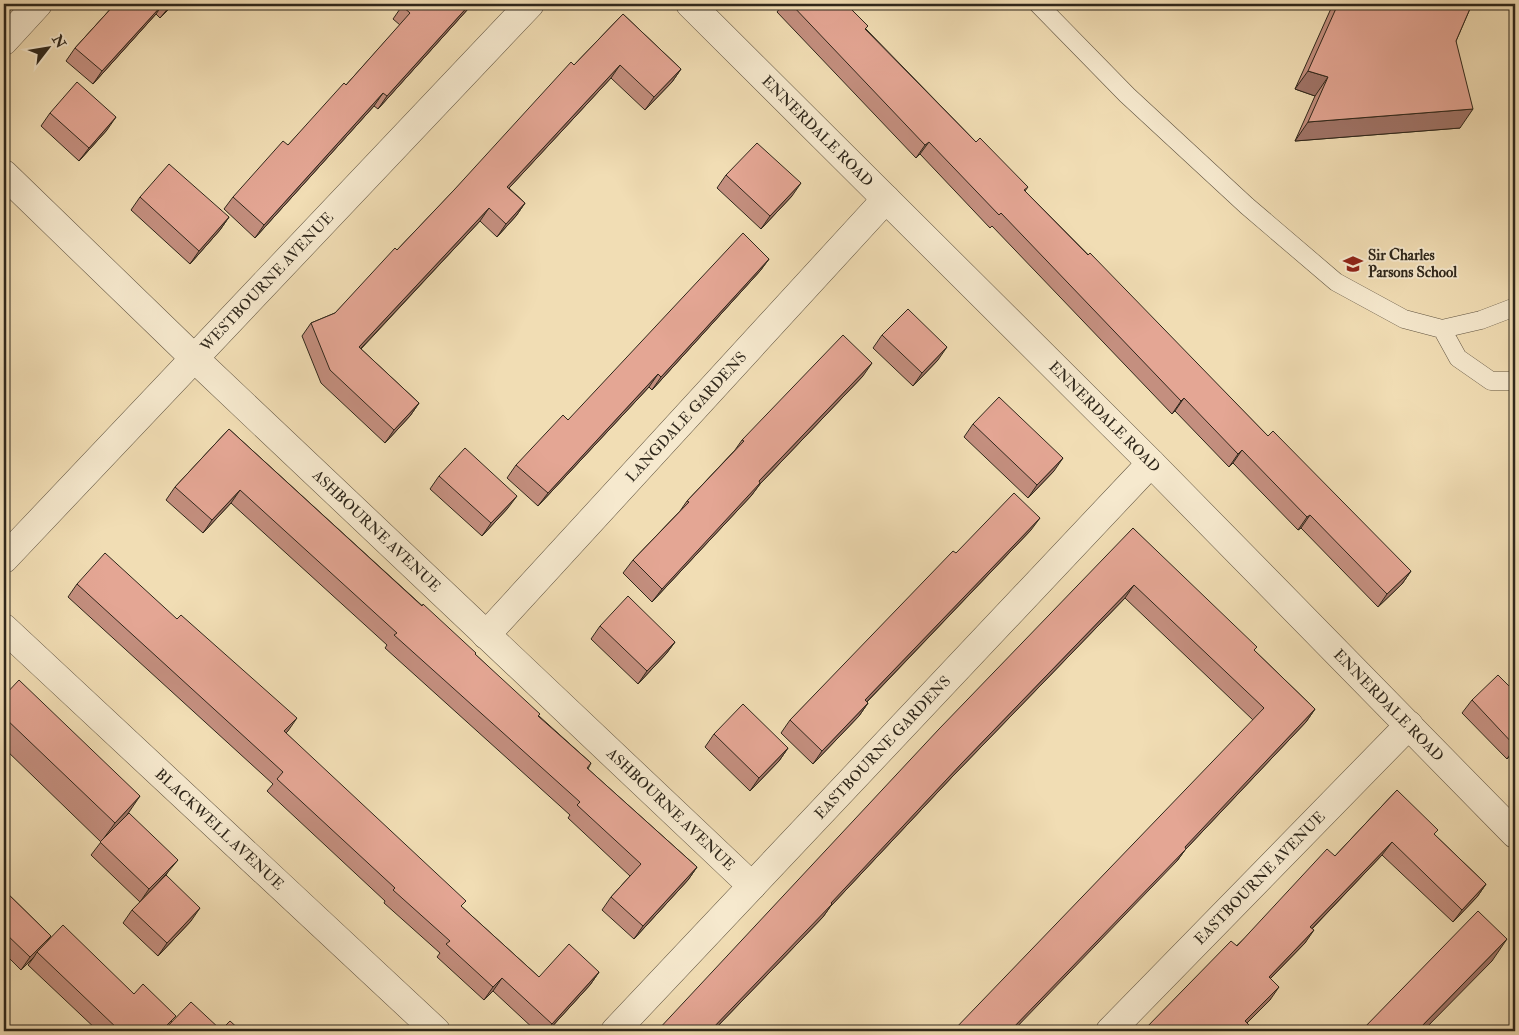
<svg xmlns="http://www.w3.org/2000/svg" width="1519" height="1035" viewBox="0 0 1519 1035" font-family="'IM FELL Double Pica',serif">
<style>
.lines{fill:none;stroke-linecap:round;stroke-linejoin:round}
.service-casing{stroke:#605441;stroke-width:19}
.minor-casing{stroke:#605441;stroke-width:29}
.tertiary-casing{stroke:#605441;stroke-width:29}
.service{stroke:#f6e9ce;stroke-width:18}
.minor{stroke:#f6e9ce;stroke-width:28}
.tertiary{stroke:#f6e9ce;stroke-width:28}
.wall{fill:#c48f7f;stroke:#2f271b}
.shaded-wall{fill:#a07468;stroke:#2f271b}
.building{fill:#e4a694;stroke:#2f271b}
.labels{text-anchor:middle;stroke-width:4;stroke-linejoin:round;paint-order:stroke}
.street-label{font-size:15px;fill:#2f271b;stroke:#f6e9ce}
.poi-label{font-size:15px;font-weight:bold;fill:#2f271b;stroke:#f6e9ce;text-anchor:start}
</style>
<rect width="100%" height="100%" fill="#f1ddb4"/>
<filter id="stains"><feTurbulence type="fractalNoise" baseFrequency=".004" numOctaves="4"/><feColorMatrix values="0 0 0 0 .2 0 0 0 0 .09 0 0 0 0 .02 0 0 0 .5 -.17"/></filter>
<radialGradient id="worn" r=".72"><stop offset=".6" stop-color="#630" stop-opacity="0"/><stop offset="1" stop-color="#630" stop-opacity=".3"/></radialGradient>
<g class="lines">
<defs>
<path id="service" d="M1038 4 1127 95 1247 206 1336 282 1404 319 1442 329 1481 320 1515 307
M1442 329 1458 358 1491 381H1515"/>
<g id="minor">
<path id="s1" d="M690 4 1151 463 1515 834"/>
<path d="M4 41 38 4"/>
<path id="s2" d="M4 174 193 357 752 886"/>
<path id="s3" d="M4 628 436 1031"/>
<path id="s4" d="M486 635 886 199"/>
<path id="s5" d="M615 1031 1151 463"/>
<path id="s6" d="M1110 1031 1409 725"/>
</g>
<g id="tertiary">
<path id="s7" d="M4 559 530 4"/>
</g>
</defs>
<use href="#service" class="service-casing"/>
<use href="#minor" class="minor-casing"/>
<use href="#tertiary" class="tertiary-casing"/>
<use href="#service" class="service"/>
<use href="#minor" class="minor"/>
<use href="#tertiary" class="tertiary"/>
</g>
<path class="wall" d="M115 4H174L160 18 156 14 93 84 66 61 75 48Z
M783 4H846L866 29 976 142 1028 187 1025 191 1268 436 1411 571 1402 584 1378 607 1301 528 1298 530 1233 463 1229 467 1175 411 1172 414 992 226 990 228 920 154 916 158 777 12Z
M1333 4H1472L1456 41 1460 128 1295 141 1315 96 1295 89Z
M402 6 468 9 378 109 374 106 255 238 224 209 233 197 288 145 346 85 400 25 393 19Z
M623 14 681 69 672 82 645 110 611 78 509 188 525 203 516 216 497 237 480 221 361 349 419 403 410 416 385 443 321 383 302 336 311 323 335 313 397 250 574 65Z
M50 113 107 130 79 161 41 126Z
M726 175 792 196 761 229 717 188Z
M140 197 229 217 220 230 190 264 131 210Z
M769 259 760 271 652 390 649 387 538 506 507 478 516 465 568 420Z
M882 335 938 360 913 386 873 348Z
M863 376 760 484 751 496 652 602 623 573 633 560 680 511 687 501 735 450 742 440Z
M973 424 1054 471 1028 498 964 437Z
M229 429 475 654 539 716 591 763 588 769 697 867 688 880 634 939 602 910 611 897 630 876 568 818 570 815 385 648 387 645 231 503 203 533 166 500 175 487Z
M439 476 508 508 482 536 430 489Z
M1133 528 1255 651 1315 709 1306 722 1185 850 1177 861 1253 720 1125 598 952 777 830 907 823 917 713 1031Z
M1031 530 867 702 868 703 859 716 813 764 781 733 790 720 956 553Z
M77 584 288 731 286 733 462 907 539 977 599 972 590 985 548 1031H536L493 991 484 1000 437 957 440 953 384 903 385 901 267 791 273 784 68 597Z
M600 626 675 642 666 654 638 684 591 639Z
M1515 692V761L1510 756 1507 759 1462 713 1472 700Z
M4 696 128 814 168 872 166 875 191 921 158 956 123 923 132 910 140 902 91 855 101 842 4 748Z
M714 734 788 748 779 761 750 791 705 747Z
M1397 790 1435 835 1486 884 1477 897 1453 922 1382 855 1312 929 1305 943 1270 979V1000L1247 1023 1251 1027 1249 1031H1143L1335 856Z
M4 890 51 936 45 944 134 994 172 1022 221 1030 241 1031H98L28 965 34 957 21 970 4 953Z"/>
<path class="shaded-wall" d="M163 4 156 14 93 84 102 71Z
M171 4H174L160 18 170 6Z
M470 4H472L468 9 378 109 387 96Z
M620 65 611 78 498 200 507 187Z
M681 69 672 82 645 110 654 97Z
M1308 71 1328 77 1315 96 1295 89Z
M383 93 374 106 255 238 264 225Z
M1473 109 1460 128 1295 141 1308 122Z
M116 117 107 130 79 161 89 148Z
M929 142 920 154 916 158 925 145Z
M801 183 792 196 761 229 770 216Z
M525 203 516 216 497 237 506 224Z
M489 208 480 221 350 360 359 347Z
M229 217 220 230 190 264 199 251Z
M769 259 760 271 652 390 661 377Z
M947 347 938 360 913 386 922 373Z
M872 363 863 376 760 484 751 496 652 602 662 589 759 481Z
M658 374 649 387 538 506 548 493Z
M1184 398 1175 411 1172 414 1181 401Z
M419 403 410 416 385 443 394 430Z
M1242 450 1233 463 1229 467 1238 454Z
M1063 458 1054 471 1028 498 1037 485Z
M240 490 231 503 203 533 212 520Z
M517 496 508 508 482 536 491 523Z
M1310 515 1301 528 1298 530 1307 517Z
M1040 518 1031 530 856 713 865 700Z
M1411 571 1402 584 1378 607 1387 594Z
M1134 585 1125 598 952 777 830 907 823 917 713 1031H710L961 764Z
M675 642 666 654 638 684 647 671Z
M868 703 859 716 813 764 822 751Z
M1315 709 1306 722 1185 850 1177 861 1013 1031H1010Z
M297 718 288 731 275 744 284 731Z
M1515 747V748L1510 756 1507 759Z
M788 748 779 761 750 791 759 778Z
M140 796 127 815 101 842 115 823Z
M1392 842 1382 855 1301 940 1310 927Z
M178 860 168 872 140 902 149 889Z
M697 867 688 880 634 939 643 926Z
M1486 884 1477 897 1453 922 1462 910Z
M200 908 191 921 158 956 167 943Z
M1314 930 1305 943 1259 990 1269 977Z
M51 936 42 949 37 952 34 957 21 970 30 957Z
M1507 939 1492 961 1423 1031H1417Z
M599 972 590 985 548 1031H547L552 1024Z
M502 978 493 991 484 1000 493 987Z
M1279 987 1270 1000 1239 1031 1245 1021Z"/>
<path class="building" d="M115 4H163L102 71 75 48Z
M404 4H470L387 96 383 93 264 225 233 197 283 141 288 145 344 83 346 85 410 13 402 6Z
M791 4H846L868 26 865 29 976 142 980 138 1028 187 1024 190 1088 255 1090 253 1268 436 1273 431 1411 571 1387 594 1310 515 1307 517 1242 450 1238 454 1184 398 1181 401 1001 213 999 215 929 142 925 145Z
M1338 4H1472L1456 41 1473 109 1308 122 1328 77 1308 71Z
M623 14 681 69 654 97 620 65 507 187 525 203 506 224 489 208 359 347 419 403 394 430 330 370 311 323 335 313 395 248 397 250 454 190 571 62 574 65Z
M77 82 116 117 89 148 50 113Z
M757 143 801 183 770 216 726 175Z
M169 164 229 217 199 251 140 197Z
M743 233 769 259 661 377 658 374 548 493 516 465 563 415 568 420Z
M908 309 947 347 922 373 882 335Z
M843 335 872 363 759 481 760 483 662 589 633 560 689 502 687 501 744 441 742 440Z
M999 397 1063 458 1037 485 973 424Z
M229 429 422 606 423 604 476 653 475 654 540 714 538 716 591 763 587 768 697 867 643 926 611 897 641 864 577 805 580 802 394 635 397 633 240 490 212 520 175 487Z
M465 448 517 496 491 523 439 476Z
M1014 493 1040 518 865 700 868 703 822 751 790 720 953 551 956 553Z
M1133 528 1257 647 1254 650 1315 709 1185 847 1186 849 1010 1031H953L1264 708 1134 585 961 764 831 903 832 904 710 1031H657L939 729Z
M105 553 177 619 181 615 297 718 284 731 466 901 461 906 539 977 569 944 599 972 552 1024 502 978 493 987 446 944 450 941 393 890 395 888 277 779 283 772 77 584Z
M628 596 675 642 647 671 600 626Z
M1498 675 1515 692V746L1472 700Z
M19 680 140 796 115 823 4 717V696Z
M743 704 788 748 759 778 714 734Z
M1397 790 1438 830 1434 834 1486 884 1462 910 1392 842 1310 927 1314 930 1269 977 1279 987 1245 1021 1251 1027 1248 1031H1143L1231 941 1237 946 1327 849 1335 856Z
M129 813 178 860 149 889 100 842Z
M166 875 200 908 167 943 132 910Z
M4 890 51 936 30 957 4 932Z
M1478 911 1507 939 1417 1031H1361Z
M63 925 134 994 143 984 176 1016 161 1031H120L37 952Z
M191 1002 221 1030 230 1021 241 1031H165L164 1030Z"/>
<defs>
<symbol id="school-bare" viewBox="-9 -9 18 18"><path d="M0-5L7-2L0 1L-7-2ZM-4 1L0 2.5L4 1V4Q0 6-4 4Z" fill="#8f2418" stroke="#f6e9ce" stroke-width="2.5" paint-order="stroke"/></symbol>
</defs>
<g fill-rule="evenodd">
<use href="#school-bare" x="1339" y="250" width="28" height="28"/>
</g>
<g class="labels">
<g class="street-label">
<text dy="5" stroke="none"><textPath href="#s1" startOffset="180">ENNERDALE ROAD</textPath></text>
<text dy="5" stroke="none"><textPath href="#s7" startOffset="382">WESTBOURNE AVENUE</textPath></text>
<text dy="5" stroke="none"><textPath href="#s4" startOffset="296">LANGDALE GARDENS</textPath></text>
<text dy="5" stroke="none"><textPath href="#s1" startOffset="585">ENNERDALE ROAD</textPath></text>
<text dy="5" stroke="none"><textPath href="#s2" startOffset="516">ASHBOURNE AVENUE</textPath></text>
<text dy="5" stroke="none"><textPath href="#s1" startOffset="990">ENNERDALE ROAD</textPath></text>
<text dy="5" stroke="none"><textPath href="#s5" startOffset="390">EASTBOURNE GARDENS</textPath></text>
<text dy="5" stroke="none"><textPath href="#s2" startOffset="921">ASHBOURNE AVENUE</textPath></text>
<text dy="5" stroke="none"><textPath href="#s3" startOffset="295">BLACKWELL AVENUE</textPath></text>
<text dy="5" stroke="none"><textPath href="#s6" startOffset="214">EASTBOURNE AVENUE</textPath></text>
</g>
<g class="poi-label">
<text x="1368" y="260">Sir Charles<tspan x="1368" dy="17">Parsons School</tspan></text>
</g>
</g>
<rect width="1519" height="1035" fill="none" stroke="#f1ddb4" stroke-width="20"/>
<rect x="5" y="5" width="1509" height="1025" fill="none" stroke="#2f271b" stroke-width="2.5"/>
<rect x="10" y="10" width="1499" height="1015" fill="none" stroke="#2f271b"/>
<g transform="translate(48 48) rotate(59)" stroke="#f6e9ce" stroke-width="4" paint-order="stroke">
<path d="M0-4L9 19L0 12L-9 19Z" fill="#2f271b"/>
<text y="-8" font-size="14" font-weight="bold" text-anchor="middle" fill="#2f271b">N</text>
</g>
<rect width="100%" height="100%" filter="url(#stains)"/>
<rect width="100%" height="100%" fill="url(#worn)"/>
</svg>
